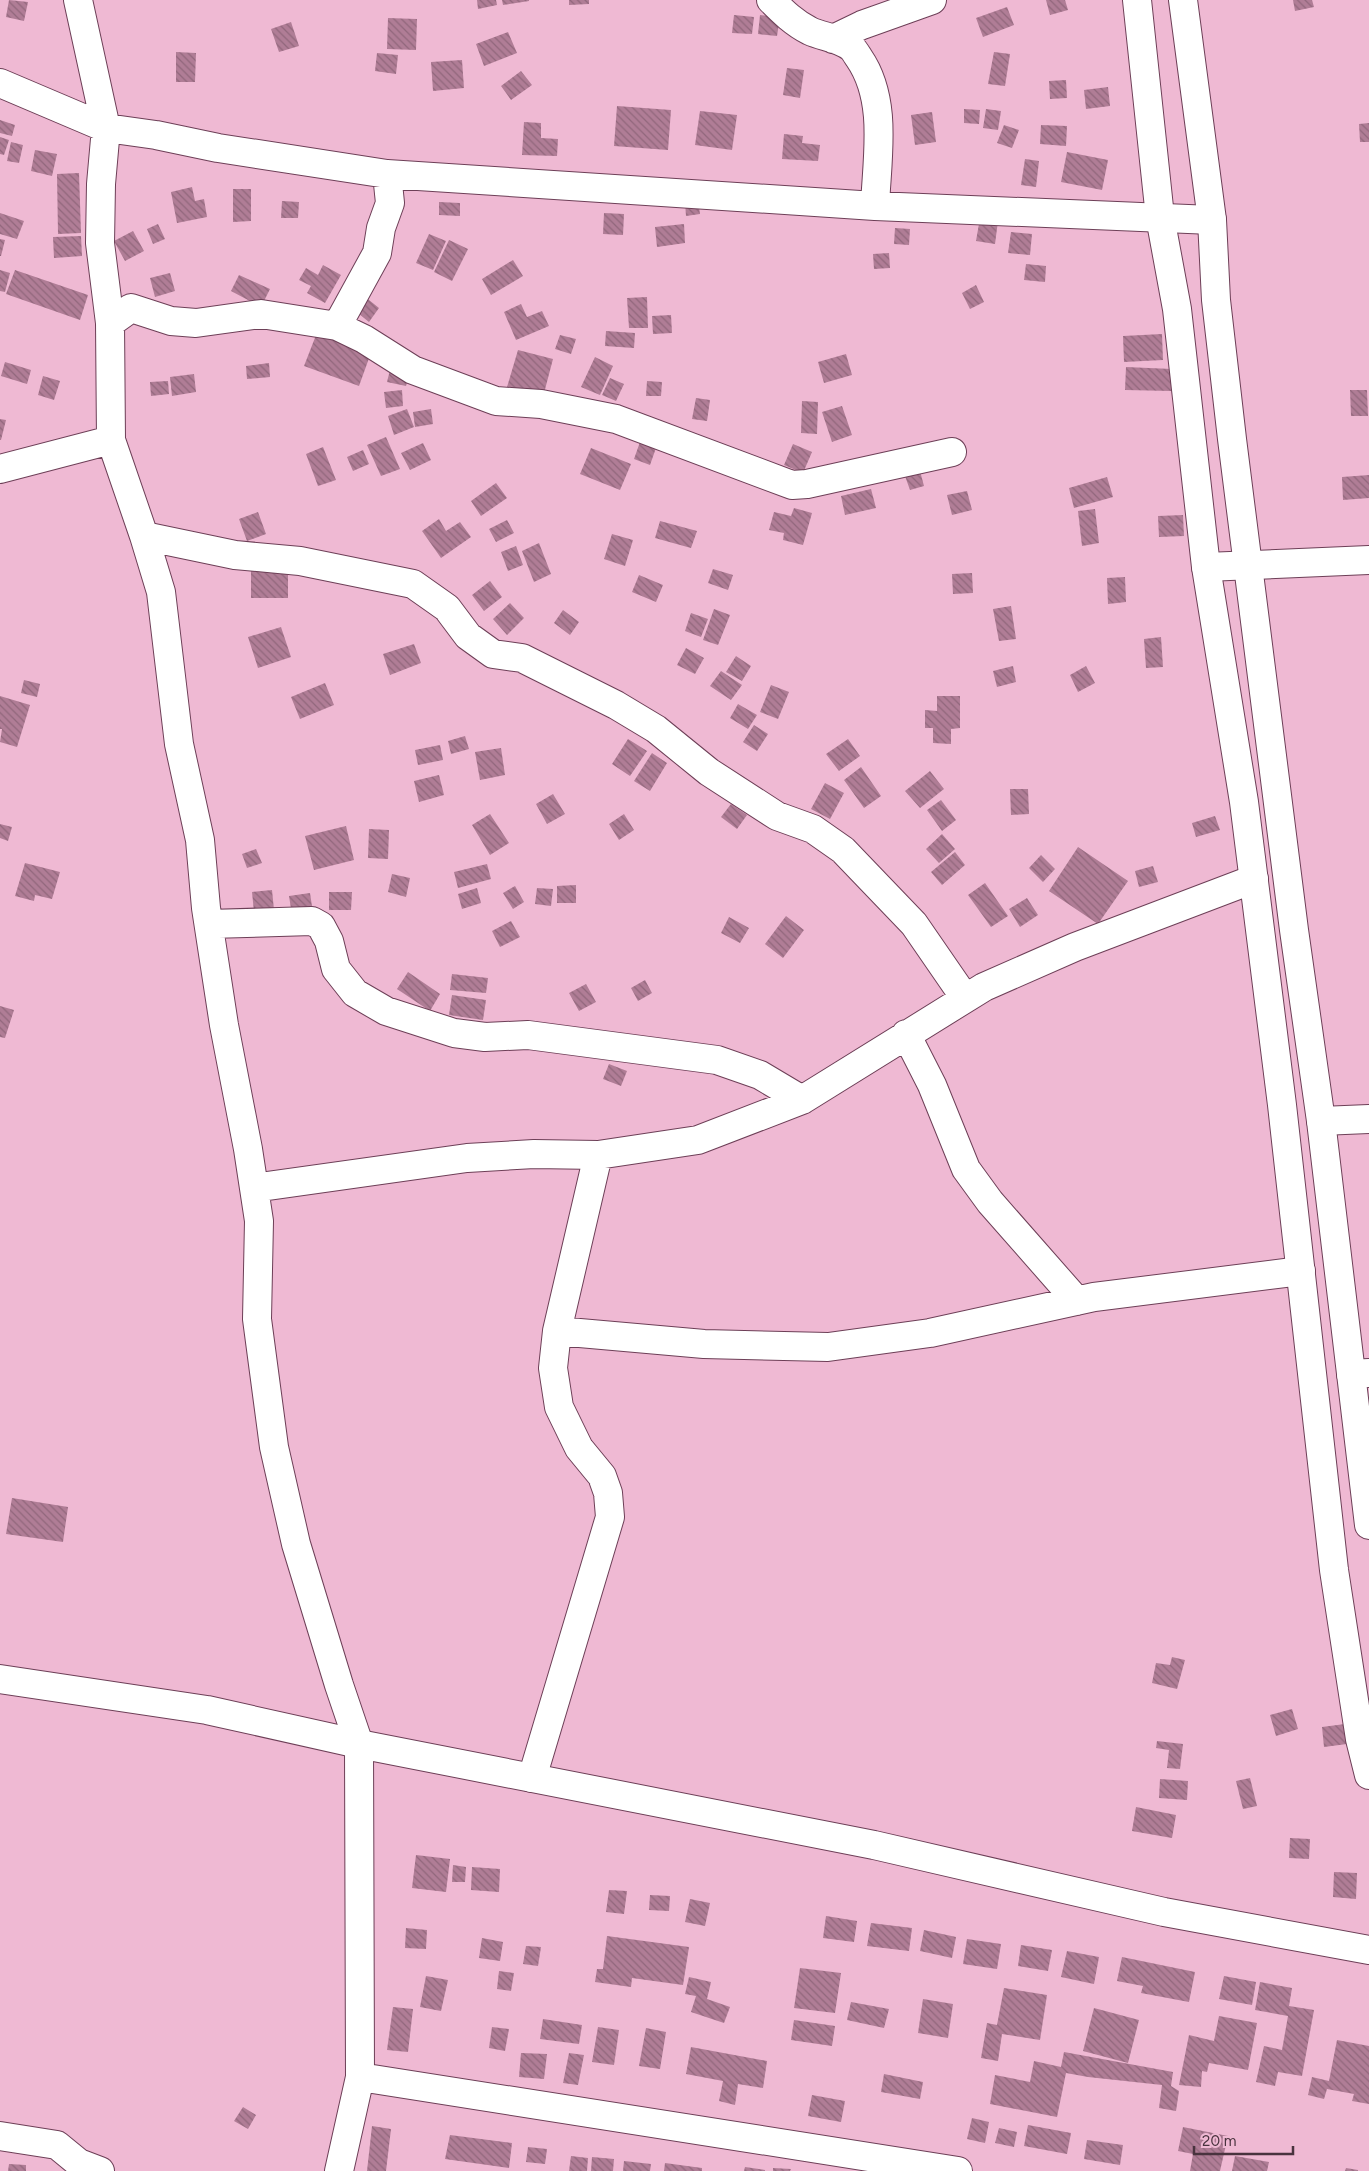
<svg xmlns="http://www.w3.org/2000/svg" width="1369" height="2171" viewBox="0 0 1369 2171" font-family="Figtree,sans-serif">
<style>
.building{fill:url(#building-back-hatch)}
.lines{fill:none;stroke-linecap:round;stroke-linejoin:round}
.street-casing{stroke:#6d3f57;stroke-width:30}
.secondary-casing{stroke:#6d3f57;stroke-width:30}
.highway-casing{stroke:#6d3f57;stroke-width:30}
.street{stroke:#fff;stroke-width:28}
.secondary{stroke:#fff;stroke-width:28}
.highway{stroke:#fff;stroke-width:28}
</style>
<defs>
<pattern id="building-back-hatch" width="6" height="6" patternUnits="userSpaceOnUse" patternTransform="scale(1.25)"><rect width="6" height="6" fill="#b07d96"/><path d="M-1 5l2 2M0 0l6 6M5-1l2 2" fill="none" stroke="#91677c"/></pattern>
</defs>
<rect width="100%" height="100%" fill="#efb9d3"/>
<path class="building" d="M9 0 28 2 24 21 6 17Z
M477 0H496L497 5 478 9Z
M502 0H529V1L503 5Z
M569 0H589V4L569 5Z
M1046 0H1065L1068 10 1050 15Z
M1293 0H1312L1314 7 1295 11Z
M1007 7 1014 25 983 37 976 18Z
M734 15 754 17 752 34 732 33Z
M760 15 780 17 777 36 758 34Z
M388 18 417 19 416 50 387 49Z
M291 22 299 46 279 52 271 29Z
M508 32 517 53 484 66 476 44Z
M176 52 196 53 195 82H176Z
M994 52 1010 54 1005 86 988 84Z
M377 53 398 55 396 74 375 71Z
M462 60 464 88 433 91 431 62Z
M787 68 804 70 800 98 783 95Z
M521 71 532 85 511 100 501 86Z
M1066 80 1067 98 1050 99 1049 81Z
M1108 87 1110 106 1086 109 1084 90Z
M617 106 671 110 668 150 614 146Z
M964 109 980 110 979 124 964 123Z
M986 109 1001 111 998 130 983 128Z
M700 111 737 115 732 150 695 145Z
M932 112 936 142 915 145 911 115Z
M0 120 15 125 12 136 0 133Z
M524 122 541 123V138L558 139 557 156 522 155Z
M1369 123V142H1360L1359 124Z
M1004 125 1019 130 1012 148 997 143Z
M1041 125 1067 126 1066 146 1040 144Z
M784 134 803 136 802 143 820 145 818 161 782 159Z
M0 137 9 140 4 155 0 154Z
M11 142 23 145 19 163 7 161Z
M35 150 57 154 52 176 31 171Z
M1067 152 1108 160 1102 190 1061 182Z
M1025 159 1039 161 1036 187 1021 185Z
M79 173 81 233 58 234 57 174Z
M192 187 195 201 204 199 207 217 177 223 171 192Z
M233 189H251V221L233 222Z
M698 200 700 214 686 216 685 202Z
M282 201 299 202 298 218H281Z
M439 202 460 203V216L439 215Z
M0 213 24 221 17 239 0 234Z
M604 213 624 214 623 235 603 234Z
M980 218 998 221 995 244 976 241Z
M158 224 165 239 153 244 147 229Z
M684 224 685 243 657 247 655 227Z
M895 228 910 229 909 245 894 244Z
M133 231 144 251 125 261 114 241Z
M1011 232 1032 234 1030 255 1008 253Z
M429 234 446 241 433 270 416 263Z
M81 236 82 256 54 258 53 237Z
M0 239 5 240 1 256H0Z
M449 240 468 249 452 281 434 272Z
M889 253 890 268 874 269 873 254Z
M513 260 523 276 491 295 482 279Z
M1026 264 1046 266 1045 282 1024 280Z
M323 265 341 275 325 303 307 293 311 286 299 280 306 268 318 275Z
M0 270 10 273 5 292 0 291Z
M15 270 88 295 80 320 6 294Z
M170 273 175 291 155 297 150 278Z
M239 275 270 289 261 307 231 291Z
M976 285 984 302 970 309 962 293Z
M364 296 379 308 369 322 353 309Z
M647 297 648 328H629L627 298Z
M521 304 527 317 542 311 549 326 516 340 504 312Z
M671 315 672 333 653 334 652 316Z
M318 330 372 350 359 386 304 366Z
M606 331 635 333 634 348 605 346Z
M1162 334 1163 360 1124 362 1123 336Z
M560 335 576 339 571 354 555 349Z
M518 350 553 359 543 397 507 387Z
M846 354 852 375 824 383 818 362Z
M595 357 613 366 600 395 581 387Z
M5 362 31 370 27 384 1 376Z
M269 363 270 377 247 379 246 366Z
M391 366 410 371 406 386 387 382Z
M1126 367 1172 369 1171 391 1125 390Z
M194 374 196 392 172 396 170 377Z
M43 376 60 381 54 400 38 395Z
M610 378 624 384 616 401 602 395Z
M168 381 169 394 151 396 150 382Z
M647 381 662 382 661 396H646Z
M402 390 403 406 386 408 384 392Z
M1350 390H1367L1368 416H1351Z
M696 398 710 400 707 421 692 419Z
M802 401 818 402 817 434 801 433Z
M842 406 852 435 832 442 822 412Z
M407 409 414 427 394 435 388 416Z
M431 409 433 424 415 427 413 412Z
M0 419 6 420 1 440H0Z
M386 437 400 469 381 476 367 445Z
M640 442 656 448 650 465 634 459Z
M423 443 431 460 410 470 401 453Z
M793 444 812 452 803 473 784 465Z
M323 447 336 480 318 486 306 454Z
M591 448 631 464 620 490 580 474Z
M363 450 369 464 353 471 347 457Z
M920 471 924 486 910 490 905 476Z
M1369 475V498L1343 500 1342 477Z
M1107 477 1113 497 1074 508 1069 488Z
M496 483 507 498 481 516 471 501Z
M871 489 876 508 845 515 841 496Z
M967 491 972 510 952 515 947 495Z
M794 508 812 513 803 545 783 540 784 533 769 530 774 512 791 516Z
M1095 509 1099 543 1082 546 1078 511Z
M258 512 266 534 247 541 239 519Z
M1183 515 1184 536 1159 537 1158 516Z
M439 519 446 531 460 522 471 537 441 558 422 531Z
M507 520 514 533 496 542 489 529Z
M660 521 697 531 691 548 655 538Z
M612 534 633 540 625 566 604 559Z
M539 543 551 574 534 582 522 551Z
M516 546 523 565 508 571 501 552Z
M251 567H288V598H251Z
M713 569 733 575 728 590 708 583Z
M972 573 973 593 953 594 952 574Z
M639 575 663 585 656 602 632 592Z
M1125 577 1126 602 1108 604 1107 578Z
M490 581 502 597 484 611 472 595Z
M510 603 524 618 507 635 493 619Z
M1011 606 1016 639 999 641 993 609Z
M714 609 730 615 718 645 703 640Z
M563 610 579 622 570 635 554 623Z
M691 613 708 619 701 637 685 631Z
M281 627 291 657 258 668 248 637Z
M1161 637 1163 667 1146 668 1144 639Z
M414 644 421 663 390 675 383 654Z
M686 648 704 658 695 674 677 665Z
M736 656 751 666 742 681 726 672Z
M1013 666 1016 682 997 687 993 671Z
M1086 666 1095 683 1078 692 1070 675Z
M721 671 742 685 731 700 710 686Z
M24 680 40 684 37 697 21 693Z
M325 683 334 705 300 719 291 697Z
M771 685 789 692 778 719 760 712Z
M0 696 30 705 17 747 0 742 2 729H0Z
M937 696H960V728L951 729V744L933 743V728H925V710L937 711Z
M738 704 757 715 748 729 730 718Z
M754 725 768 734 757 751 743 742Z
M465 736 469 749 451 754 448 741Z
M628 739 647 751 630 776 612 764Z
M848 739 860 756 839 771 826 754Z
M440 745 443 760 418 765 415 750Z
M501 748 505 775 480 780 475 752Z
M652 753 667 763 650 791 634 781Z
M861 767 881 796 864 808 844 780Z
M930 771 944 789 920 808 905 791Z
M439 775 444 795 419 802 414 781Z
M825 783 844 793 830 819 811 809Z
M1010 789H1028L1029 814 1011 815Z
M553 794 565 814 547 824 536 804Z
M941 800 956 820 942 831 927 810Z
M731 804 747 815 737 829 721 817Z
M490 814 509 843 490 855 472 825Z
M624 814 634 830 619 840 609 824Z
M1215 816 1220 830 1196 837 1192 823Z
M0 824 12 827 8 841 0 838Z
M346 826 354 860 314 870 305 836Z
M369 829 389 830 388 859 368 858Z
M942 834 955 849 939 863 926 849Z
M1078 847 1128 881 1098 924 1049 891Z
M256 849 262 863 247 868 242 854Z
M955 852 965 865 942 885 931 872Z
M1041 855 1055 869 1043 882 1029 868Z
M25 863 60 872 52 899 35 895 34 901 15 896Z
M487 864 491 879 458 888 454 872Z
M1153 866 1158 882 1139 887 1135 871Z
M392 874 410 878 406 897 388 892Z
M985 883 1008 916 991 927 968 895Z
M576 885V903H557V886Z
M515 886 524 902 513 909 503 893Z
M477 888 481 903 462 909 458 894Z
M537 888 553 889 551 906 535 904Z
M272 890 274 910 254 912 252 892Z
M329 892H352L351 910H329Z
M310 893 313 913 292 915 289 896Z
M1027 898 1038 915 1020 927 1009 909Z
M786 916 804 930 783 958 765 944Z
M729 917 749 928 740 943 721 933Z
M511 921 520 937 500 947 492 931Z
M408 972 440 994 430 1011 397 989Z
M452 974 488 978 486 993 450 990Z
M645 980 652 993 638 1001 631 988Z
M586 984 596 1002 579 1011 569 993Z
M452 995 486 1000 483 1020 449 1015Z
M0 1006 14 1010 5 1038 0 1037Z
M609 1064 627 1071 621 1086 603 1079Z
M12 1498 68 1507 63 1542 6 1534Z
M1172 1657 1185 1660 1177 1689 1152 1683 1156 1663 1170 1665Z
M1292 1709 1298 1729 1276 1736 1270 1715Z
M1345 1724 1347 1744 1324 1747 1322 1727Z
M1157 1741 1183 1744 1180 1769 1167 1768 1169 1750 1156 1748Z
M1250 1778 1257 1806 1243 1809 1236 1781Z
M1160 1779 1188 1781 1187 1800 1159 1798Z
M1136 1807 1176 1815 1172 1838 1132 1831Z
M1290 1838 1310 1839 1309 1859 1289 1858Z
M416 1855 450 1859 446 1892 412 1888Z
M453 1865 466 1867 465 1882H452Z
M472 1867 500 1869 499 1892 471 1890Z
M1334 1872 1357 1873 1356 1899 1333 1897Z
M609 1890 627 1891 624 1914 606 1912Z
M650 1895 670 1896 669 1911 649 1910Z
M690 1899 710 1903 705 1926 685 1922Z
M826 1916 857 1921 854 1942 823 1938Z
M871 1923 912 1928 909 1951 867 1946Z
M406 1928 427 1930 426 1949 405 1948Z
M924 1930 956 1937 952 1958 920 1951Z
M607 1936 689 1947 683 1985 632 1978 631 1987 595 1982 597 1969H603Z
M482 1938 503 1942 500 1961 479 1958Z
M967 1939 1001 1944 997 1969 963 1964Z
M1021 1945 1052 1950 1048 1971 1018 1966Z
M526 1946 541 1947 538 1966 523 1964Z
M1067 1951 1099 1957 1094 1984 1061 1977Z
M1122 1957 1195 1972 1189 2002 1141 1993 1143 1986 1117 1981Z
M800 1968 841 1973 835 2013 794 2008Z
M499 1971 514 1973 511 1991 497 1989Z
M426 1976 448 1980 441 2011 420 2007Z
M1224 1976 1256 1982 1252 2005 1219 1999Z
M689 1977 711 1982 707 1999 730 2007 724 2023 691 2012 696 1996 685 1994Z
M1260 1982 1292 1988 1289 2006 1314 2010 1302 2076 1278 2072 1275 2086 1256 2082 1264 2046 1282 2050 1288 2016 1255 2010Z
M1004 1988 1047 1995 1040 2040 1002 2034 998 2061 981 2058 987 2023 997 2025Z
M923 1999 953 2004 948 2038 918 2033Z
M851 2002 889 2009 884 2028 847 2020Z
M393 2007 413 2009 408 2052 387 2050Z
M1094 2008 1139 2020 1128 2063 1083 2051Z
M1219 2016 1257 2023 1248 2070 1209 2063 1207 2072 1202 2071 1201 2087 1179 2085 1189 2035 1214 2041Z
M543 2019 582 2025 579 2044 540 2039Z
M794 2020 835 2026 832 2046 791 2040Z
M492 2027 509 2029 505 2051 489 2048Z
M598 2027 619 2030 614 2065 592 2062Z
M646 2028 666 2032 660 2069 639 2066Z
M1337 2040 1369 2046V2104L1352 2101 1354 2094 1327 2089 1324 2099 1308 2095 1312 2077 1329 2081Z
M691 2047 767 2061 763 2088 738 2084 735 2105 719 2101 723 2081 686 2074Z
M1064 2052 1173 2072 1171 2086 1179 2091 1176 2111 1159 2108 1162 2085 1088 2077 1066 2073 1057 2117 990 2104 995 2075 1030 2082 1034 2061 1061 2067Z
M521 2053 547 2054 544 2079 519 2077Z
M569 2053 584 2055 578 2085 563 2083Z
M884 2074 923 2082 920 2099 881 2092Z
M812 2095 845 2101 841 2122 808 2116Z
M243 2107 256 2115 248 2129 234 2121Z
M972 2118 989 2122 985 2143 967 2139Z
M1028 2125 1071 2133 1067 2154 1024 2146Z
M372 2126 391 2129 386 2171H367Z
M1183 2127 1228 2136 1220 2171H1190L1193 2154 1178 2151Z
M999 2128 1017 2132 1014 2147 995 2143Z
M450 2135 512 2143 509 2168 445 2159Z
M1087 2140 1123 2145 1120 2165 1084 2159Z
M528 2147 547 2149 545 2164 526 2162Z
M571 2156 588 2158 587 2171H569Z
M1235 2156 1269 2162 1267 2171H1232Z
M592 2157 614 2159 613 2171H591Z
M624 2161 651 2164 650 2171H623Z
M665 2163 702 2168V2171H664Z
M9 2164 26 2165V2171H8Z
M745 2167 765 2170V2171H744Z
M773 2168 791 2169 790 2171H773Z
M1346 2168 1358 2170V2171H1345Z"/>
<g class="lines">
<defs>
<path id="street" d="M78 0 106 128 101 184 100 243 110 323 111 440 144 536 161 592 179 744 200 840 206 908 224 1025 248 1149 259 1221 257 1319 274 1447 296 1544 339 1685 359 1744 360 2077 339 2171
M771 0C783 12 794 23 810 31 823 37 840 38 852 48 854 50 857 55 859 58 888 100 877 157 875 206
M833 39 862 25 932 0
M0 83 106 128 156 135 218 148 387 174 875 206 1212 220
M110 323 131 308 171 321 196 323 261 314 337 326 364 339 413 370 496 401 541 404 616 419 792 485 807 484 952 452
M337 326 377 253 381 228 390 203 387 174
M0 469 111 440
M144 536 235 555 300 561 413 584 447 608 468 636 493 654 522 658 616 705 656 729 709 772 777 816 813 829 843 850 914 924 965 998
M209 924 312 921 321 926 329 941 336 969 355 993 386 1011 454 1033 485 1037 528 1035 717 1060 760 1075 802 1100
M906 1034 932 1085 966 1169 990 1202 1077 1301
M1321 1121 1369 1119
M254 1188 467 1158 534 1154 598 1155 698 1140 802 1100 984 987 1075 947 1254 879
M557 1331 704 1344 828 1347 930 1333 1094 1297 1301 1271
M1351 1374 1369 1373
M532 1778 610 1517 608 1493 602 1476 579 1448 559 1407 553 1368 557 1331 598 1155
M360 2077 958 2171
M0 2136 57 2145 79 2163 100 2171"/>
<path id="secondary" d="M1206 567 1369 560
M0 1679 207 1710 359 1744 874 1845 1164 1912 1369 1950"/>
<path id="highway" d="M1137 0 1160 217 1177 309 1206 567 1244 802 1282 1105 1334 1570 1360 1739 1369 1775
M1183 0 1212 220 1216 300 1232 439 1294 930 1321 1121 1369 1525"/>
</defs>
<use href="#street" class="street-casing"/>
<use href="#secondary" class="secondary-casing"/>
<use href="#highway" class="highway-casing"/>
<use href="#street" class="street"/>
<use href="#secondary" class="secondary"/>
<use href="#highway" class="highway"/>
</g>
<path d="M1194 2146v8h99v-8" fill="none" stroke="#49333e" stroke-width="2.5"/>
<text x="1202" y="2146" font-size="15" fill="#49333e" stroke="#efb9d3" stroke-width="4" paint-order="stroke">20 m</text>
</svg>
